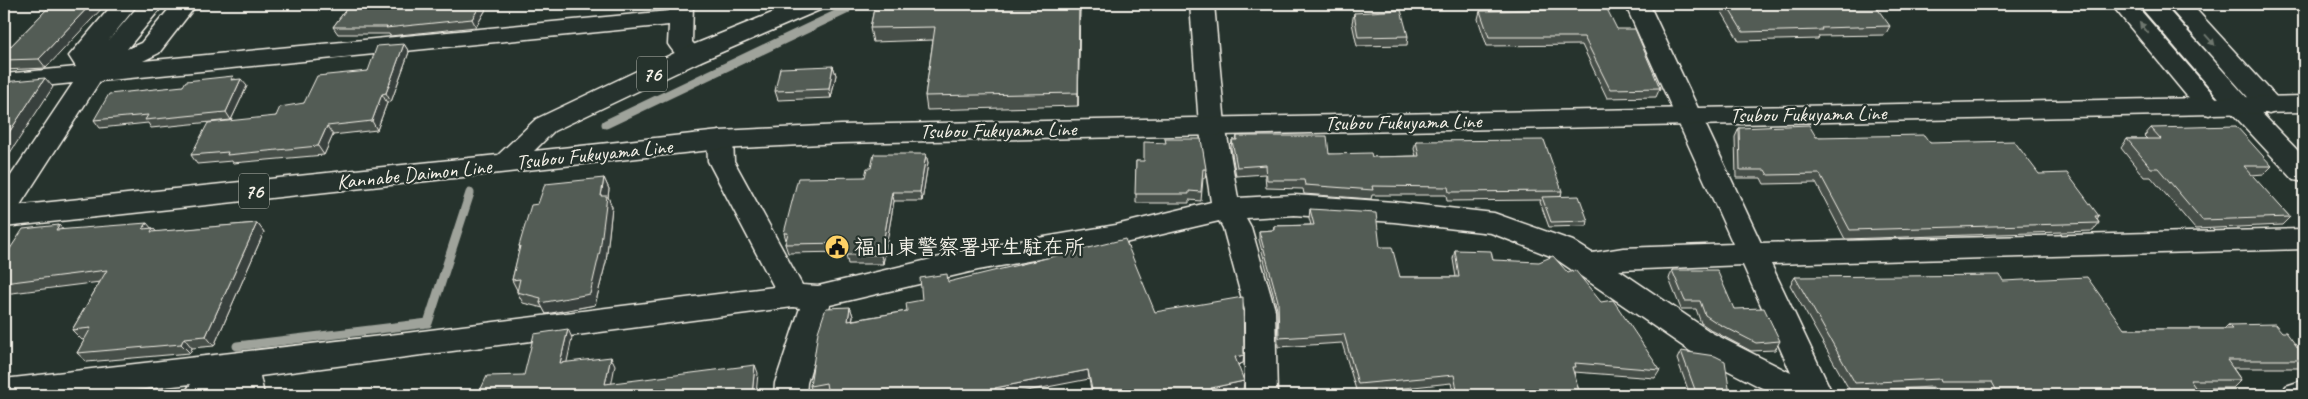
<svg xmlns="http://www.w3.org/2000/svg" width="2308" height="399" viewBox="0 0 2308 399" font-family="Caveat,'Klee One',sans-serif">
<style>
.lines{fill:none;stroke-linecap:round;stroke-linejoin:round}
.stream{stroke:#9fa39b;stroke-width:9}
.minor-casing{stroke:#f4f1e8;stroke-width:3}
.major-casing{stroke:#f4f1e8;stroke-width:3}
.minor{fill:#26332d;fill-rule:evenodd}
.major{fill:#26332d;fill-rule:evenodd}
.wall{fill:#474f49;stroke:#f4f1e8}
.shaded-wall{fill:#39403c;stroke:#f4f1e8}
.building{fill:#525c55;stroke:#f4f1e8}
.oneway{fill:#6e766e}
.labels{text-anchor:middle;stroke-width:4.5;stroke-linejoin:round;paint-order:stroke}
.shield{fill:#26332d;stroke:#b6b8b0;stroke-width:1}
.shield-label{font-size:20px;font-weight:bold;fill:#f4f1e8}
.street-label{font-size:21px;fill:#f4f1e8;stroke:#26332d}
.poi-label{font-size:21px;font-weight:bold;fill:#f4f1e8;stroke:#26332d;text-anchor:start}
</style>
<rect width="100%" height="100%" fill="#26332d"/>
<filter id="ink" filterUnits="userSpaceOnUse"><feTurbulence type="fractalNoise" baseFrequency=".02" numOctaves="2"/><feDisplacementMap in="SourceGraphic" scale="10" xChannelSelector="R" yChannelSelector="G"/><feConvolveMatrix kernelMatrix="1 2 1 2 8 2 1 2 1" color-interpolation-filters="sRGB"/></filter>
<g filter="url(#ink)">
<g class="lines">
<path class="stream" d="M606 124 846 10
M237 346 428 323 470 193
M158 395 162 394"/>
<defs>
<path id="minor" d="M113 4H138L108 41 140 4H164L127 49 141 43 173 4H197L159 53 143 61 669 11V4H693L692 42 704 55 701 61C686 65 676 57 668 44L669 25 100 81 22 202 14 221 4 224V186L73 83 4 90V74L76 67 69 56Z
M1190 4H1214L1225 125 1238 198 1294 195 1394 202 1494 213 1573 241 1592 253 1623 248 1733 244 1625 4H1649L1761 243 2304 229V249L1771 264 1833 395H1779L1764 389 1690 351 1553 257 1491 233 1394 222 1294 215 1246 218 1251 227 1275 310 1277 395H1245V310L1223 228 1219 221 1116 245 978 270 830 305 807 383 806 395H774L775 383 800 308 793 307 260 376 264 395H232L231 390 223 395H183L191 384 90 395H4V379L398 334 774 287 708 161 707 140 711 134 720 131 729 134 733 140 734 161 802 285 818 286 978 248 1116 225 1211 202 1199 125ZM1743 265 1791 373 1712 333 1619 270Z
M2111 4H2135L2218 100 2222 106 2218 112 2209 115 2200 112Z
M2138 4H2163L2249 100 2304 157V182L2294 180 2231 112Z
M2166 4H2191L2278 99 2282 105 2278 111 2269 114 2260 111Z
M2304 380V395H2281L2286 386Z"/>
<path id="major" d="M794 4H826L822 9 701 61 554 131 534 151 720 131 841 125 2304 96V112L841 143 720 149 4 227V207L498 155 536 119 683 49Z"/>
</defs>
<use href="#minor" class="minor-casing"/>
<use href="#major" class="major-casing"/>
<use href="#minor" class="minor"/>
<use href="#major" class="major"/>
</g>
<path class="wall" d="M52 4 46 68 4 70V53Z
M350 4H489L476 27 390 36 389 34H338L333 27Z
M875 4H1080L1078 106 927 110 925 96 933 40 873 42 870 28Z
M1725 4 1890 26 1885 35 1819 36 1818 39 1739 41 1722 12Z
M1545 5 1617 29 1660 88 1656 97 1607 98 1582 45 1487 46 1478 19 1480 11 1544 10Z
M1354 13 1408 36 1407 45 1357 46 1352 23Z
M404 44 409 52 391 102 387 103 377 130 333 135 324 155 233 163 232 161 197 164 191 155 304 103 368 71Z
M833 66 836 75 831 98 778 100 775 91Z
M235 79 247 86 231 120 151 128 148 123 100 128 94 120 183 86Z
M1739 128 1816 137 1930 143 2039 174 2099 216 2097 219 2099 223 2093 231 1845 239 1816 183 1764 184 1761 178H1736L1735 137Z
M2151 128 2272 166 2264 174 2251 175 2290 217 2282 225 2195 229 2151 177H2144L2121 148 2127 139H2147L2144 136Z
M1237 136 1329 154 1372 157 1416 156 1414 149 1416 141 1562 191 1561 196 1588 221 1587 226 1549 227 1540 202 1541 200 1447 201 1446 195H1372L1371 199 1304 194 1303 189 1266 188 1265 174 1236 176 1231 148 1232 140H1236Z
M926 154 928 163 922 201H894L883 264H848L846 255V252L788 253 785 244 786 240 784 233 865 177 871 168Z
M1136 161 1206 169 1205 178H1203L1201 201 1189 200V203H1136Z
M604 178 609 189 608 197 612 207 606 262 595 305 546 314 543 308 523 303 517 292V290L512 280 520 248 519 246 538 204Z
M1310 209 1380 247 1400 277H1456L1453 259 1455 250 1493 260 1568 273 1601 302 1660 370 1655 378 1574 372 1580 395H1454L1451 383 1357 393 1342 343 1278 347 1277 309 1259 240V231L1273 230 1274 226 1311 225 1309 218Z
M257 223 264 232 214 346 192 348 190 353 87 362 77 353 85 339 82 340 72 330 100 282 4 294V258L63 230 153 228 156 232Z
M1672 270 1734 309 1780 341 1775 350 1751 351 1713 331 1701 323 1696 309H1681L1669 279Z
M1795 277 2124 329H2224L2228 325 2282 332 2304 356V362L2299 368H2233L2241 380 2233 388H2195L2199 393 2197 395H1988L1986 390H1935L1933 387 1850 391 1790 285Z
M949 282 1155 312 1244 355 1243 363 1238 365 1243 390 1217 395H1092L1089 379 827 392 813 394 810 386 850 307 853 316 852 320 907 311Z
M1681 351 1730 395H1690L1677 359Z"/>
<path class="shaded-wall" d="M91 4H106L46 68 39 59Z
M481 4H489L476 27 472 19Z
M1079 4H1080L1078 106V93Z
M404 44 409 52 391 102 386 93Z
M833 66 836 75 831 98 829 89Z
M45 78 53 87 4 162V140Z
M241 79 247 86 231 120 226 112Z
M382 94 387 103 377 130 372 121Z
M327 126 333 135 324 155 318 146Z
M926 154 928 163 922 201 920 192Z
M604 178 609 189 608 197 612 207 606 262 595 305 546 314 540 303 601 196Z
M892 192 894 201 883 264 881 255Z
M147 223 152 229 153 228 161 237 143 229Z
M257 223 264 232 214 346 206 336Z
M59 225 68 235 56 230Z
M850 307 853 316 851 330 848 321Z
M568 329 572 338 565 371 560 363Z
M184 338 192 348 190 353 181 344Z
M1244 355 1243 363 1234 366 1235 357Z
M611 357 615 365 610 392 605 384Z
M755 365 758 373 756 395H752Z
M1088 370 1089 379 1006 395H992L995 388Z
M1244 381 1243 390 1217 395H1210L1211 388Z"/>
<path class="building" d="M52 4H91L39 59 4 60V53Z
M350 4H481L472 19 386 28 387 27H333Z
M875 4H1079L1078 93 925 96 935 27 870 28Z
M1726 4H1874L1890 26 1821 28 1822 30 1743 32Z
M1545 5 1606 7 1617 29H1635L1660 88 1610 89 1584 37H1489L1480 11 1547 10Z
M1401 10 1408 36 1358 37 1354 13Z
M404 44 386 93 382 94 372 121 327 126 318 146 227 155 228 152 191 155 208 123 276 116 280 107 304 103 317 76 368 71 377 46Z
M833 66 829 89 775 91 780 68Z
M233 76 231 80 241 79 226 112 145 120 148 115 94 120 109 94 183 86 186 81Z
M45 78 4 140V82Z
M1809 125 1816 137 1924 135 1930 143 2014 141 2039 174 2067 173 2099 216H2095L2099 223 1850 230 1820 174 1768 175 1765 170H1740L1739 128Z
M2236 126 2272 166H2244L2290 217 2202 220 2158 168H2151L2127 139H2161L2151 128Z
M1237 136H1327L1329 154 1371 153 1372 157 1419 156 1416 141 1544 140 1562 191 1449 192 1448 187 1372 186 1373 190 1305 185 1304 180H1267L1266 165 1237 167 1232 140H1237Z
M1165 139H1201L1206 169H1203L1201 192 1189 191V194H1135L1136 161H1144V142L1166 143Z
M874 154H926L920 192H892L881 255H846L848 243 785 244 788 233H784L798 178 865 177 867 168H871Z
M604 178 601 196H607L600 251 590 294 540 303 541 298 517 292 520 279 512 280 520 246H519L531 205 538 204 545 184Z
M1579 196 1588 221 1551 222 1542 197Z
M1310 209 1376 213 1380 247H1392L1400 277H1459L1455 250 1491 251 1493 260 1539 262 1553 256 1568 273 1575 270 1601 302 1613 300 1660 370 1575 363 1576 367H1572L1580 395H1458L1454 375 1358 384 1344 334 1279 338 1278 301 1259 231 1274 230V226L1314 225Z
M147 223 143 229 153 228 151 232 257 223 206 336 184 338 181 344 77 353 91 328 72 330 107 270 4 283V258L23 229 59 225 56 230Z
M1125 239 1155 312 1243 297 1244 355 1235 357 1244 381 1211 388 1213 395H1093L1088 370 995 388 996 393 992 394V395H828L826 383 810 386 818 332 826 308 850 307 848 321 907 311 906 303 922 300 920 278 947 274 948 282Z
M1672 270H1717L1734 309 1764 308 1780 341 1756 343 1717 323 1705 315 1700 301H1685Z
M2000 275 2003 281 2087 277 2124 329H2232L2228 325 2275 324 2282 332H2286L2304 356V360H2227L2241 380H2190L2199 393 2175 395H1999L1992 382H1941L1940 379 1855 383 1795 277Z
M568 329 560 363 611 357 605 384 755 365 752 395H478L487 376 524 375 534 334Z
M1681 351 1715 356 1725 361 1730 395H1697Z"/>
<defs><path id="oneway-solid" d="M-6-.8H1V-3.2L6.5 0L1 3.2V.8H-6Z" transform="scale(1.25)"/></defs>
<g class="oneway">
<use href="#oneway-solid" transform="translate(2144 28) rotate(-130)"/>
<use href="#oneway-solid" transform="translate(2210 40) rotate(48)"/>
</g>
</g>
<defs>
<symbol id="civic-disc" viewBox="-11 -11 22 22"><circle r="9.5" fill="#ffd166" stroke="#26332d"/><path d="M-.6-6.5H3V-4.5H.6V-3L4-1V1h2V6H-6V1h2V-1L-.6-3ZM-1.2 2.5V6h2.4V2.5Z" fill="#111"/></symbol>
</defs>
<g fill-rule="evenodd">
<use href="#civic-disc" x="823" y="233" width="28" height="28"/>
</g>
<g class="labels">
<g class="shield">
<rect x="637" y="56.5" width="30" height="35" rx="4"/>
<rect x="239" y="173.5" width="30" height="35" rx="4"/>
</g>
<g class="shield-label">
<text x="652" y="81">76</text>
<text x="254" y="198">76</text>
</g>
<g class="street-label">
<text transform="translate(1808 114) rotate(-1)" y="7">Tsubou Fukuyama Line</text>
<text transform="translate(1403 122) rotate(-1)" y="7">Tsubou Fukuyama Line</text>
<text transform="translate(998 130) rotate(-1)" y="7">Tsubou Fukuyama Line</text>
<text transform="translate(594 154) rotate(-6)" y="7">Tsubou Fukuyama Line</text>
<text transform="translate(414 174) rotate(-6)" y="7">Kannabe Daimon Line</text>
</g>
<g class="poi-label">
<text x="854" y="254">福山東警察署坪生駐在所</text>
</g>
</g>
<rect width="2308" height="399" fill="none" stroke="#26332d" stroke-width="20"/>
<rect x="10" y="10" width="2288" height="379" fill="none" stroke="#f4f1e8" stroke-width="2" filter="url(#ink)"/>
</svg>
